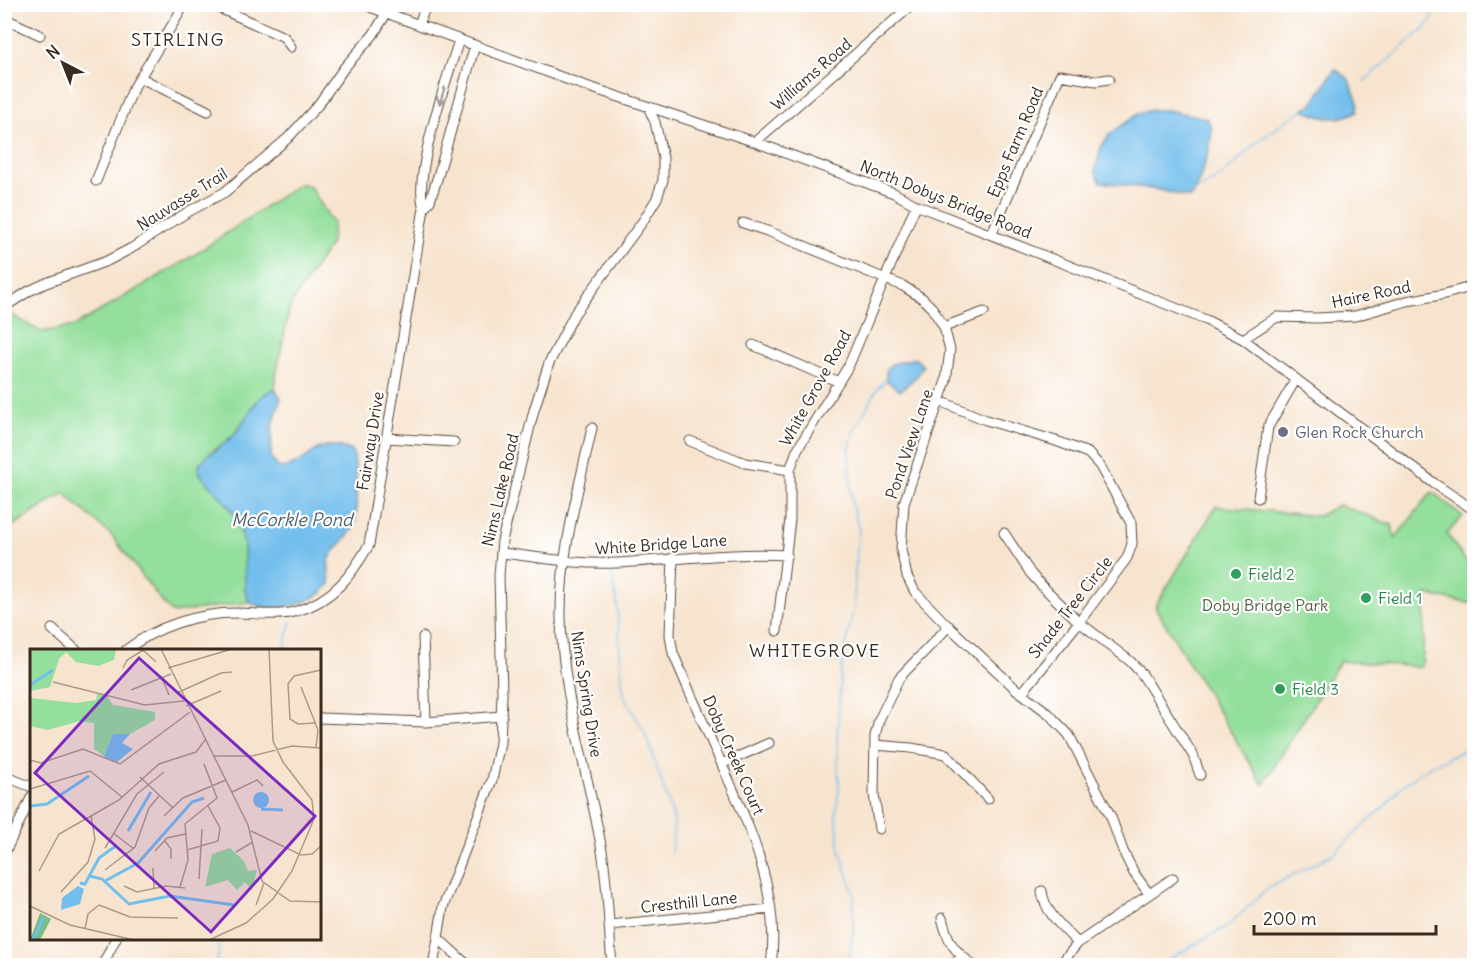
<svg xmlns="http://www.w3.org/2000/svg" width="1479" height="970" viewBox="0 0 1479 970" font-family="Delius,sans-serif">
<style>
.green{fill:#93df9b;stroke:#67845c;stroke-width:1.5}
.water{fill:#72beec;stroke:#567485;stroke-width:1.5}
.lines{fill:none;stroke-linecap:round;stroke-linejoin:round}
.stream{stroke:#72beec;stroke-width:1.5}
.minor-casing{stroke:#574639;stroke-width:11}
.major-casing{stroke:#574639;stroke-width:14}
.minor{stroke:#fff;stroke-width:9}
.major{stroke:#febc70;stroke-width:12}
.oneway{stroke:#a79f9a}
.worship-dot{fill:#6b7280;stroke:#fff;stroke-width:2}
.leisure-dot{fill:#2e9e5b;stroke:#fff;stroke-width:2}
.labels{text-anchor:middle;stroke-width:4.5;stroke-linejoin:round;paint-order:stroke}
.street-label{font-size:16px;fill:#3b2a1e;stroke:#fff}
.worship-label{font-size:16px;fill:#5b616d;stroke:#fff;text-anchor:start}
.leisure-label{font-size:16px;fill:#27864d;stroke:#fff;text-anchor:start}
.park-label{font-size:16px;fill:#556044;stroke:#fff}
.neighbourhood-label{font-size:18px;letter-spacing:1.5px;fill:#3b2a1e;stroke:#fff}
.water-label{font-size:18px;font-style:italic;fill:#4e5e66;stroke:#fff}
.inset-river{fill:none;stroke:#72beec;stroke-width:3}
.inset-road{fill:none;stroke:#ac9a88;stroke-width:1.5}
.view{fill:#7b2cbf;fill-opacity:0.15;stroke:#7b2cbf;stroke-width:3}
.inset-edge{fill:none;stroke:#3b2a1e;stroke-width:3}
</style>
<rect width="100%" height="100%" fill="#fff"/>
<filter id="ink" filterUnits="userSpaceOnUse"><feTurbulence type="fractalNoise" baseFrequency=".0167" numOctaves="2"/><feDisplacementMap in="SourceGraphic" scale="12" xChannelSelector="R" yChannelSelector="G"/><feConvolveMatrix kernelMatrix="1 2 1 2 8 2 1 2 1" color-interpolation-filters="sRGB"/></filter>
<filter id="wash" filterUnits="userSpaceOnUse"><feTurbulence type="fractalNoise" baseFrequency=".008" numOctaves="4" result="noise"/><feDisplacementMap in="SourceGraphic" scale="24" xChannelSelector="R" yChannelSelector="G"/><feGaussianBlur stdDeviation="1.35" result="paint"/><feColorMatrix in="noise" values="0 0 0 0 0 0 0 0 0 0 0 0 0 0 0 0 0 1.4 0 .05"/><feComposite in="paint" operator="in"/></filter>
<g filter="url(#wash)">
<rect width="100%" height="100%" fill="#f7e4cf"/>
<path class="green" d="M299 184 309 185 333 223 331 243 290 306 276 375 275 389C254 395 246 422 232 436 226 443 210 452 207 456 204 461 202 469 200 474 220 495 241 516 244 546 247 565 243 583 249 602L173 613 162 602 112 536 64 493 5 531V313L7 312 41 332 75 326 191 257Z
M1432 492 1463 516 1447 534 1474 573V604L1426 595 1422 667 1340 661 1263 785 1155 607 1216 506 1318 516 1338 505C1357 510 1374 519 1392 525L1395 538Z"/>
<path class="water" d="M1335 69 1348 78 1358 102 1357 111C1340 122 1321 119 1303 109L1312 104Z
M1153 110H1167L1206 118C1208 121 1210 124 1211 127 1214 142 1199 186 1190 198L1160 190 1101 182 1095 171 1101 147 1110 134 1139 113Z
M915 358 923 366 918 375 900 391 886 380V369L892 364Z
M275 389 281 398 272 427 271 458 279 468C313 466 312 433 352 451 357 462 359 520 352 530 346 541 333 548 329 561 327 567 330 577 330 584 314 605 273 614 249 602L245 590 244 545 239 525 228 505 200 474 199 464C210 452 224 446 235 434 247 419 255 395 275 389Z"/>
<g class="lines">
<path class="stream" d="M1363 82 1424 29 1431 21 1436 4
M1196 190C1222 179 1234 165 1254 145 1269 132 1287 121 1303 109
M598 539 609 558
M612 574 617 604 622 682 625 698 645 733 672 813 674 823 671 853
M284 650 291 621
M216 966 221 938
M681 966 682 961
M848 966 853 931 854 893 840 851 836 813 839 790 837 738 841 671 854 604 855 572 859 530 852 504 849 451 853 433 877 389 886 380
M1157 966 1229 925 1268 888 1334 853 1383 808 1401 787 1427 768 1460 752 1474 749"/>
</g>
</g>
<g filter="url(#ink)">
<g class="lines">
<defs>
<path id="minor" d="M210 4 284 37 291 47
M362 4 580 84 755 142 894 193 916 205 1206 320 1243 339 1435 484 1474 510
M4 18 40 35
M419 25 426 4
M141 78 208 111
M755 142 913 4
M96 181 133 89 185 4
M424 208 430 201 438 176 475 45
M743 223 770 232 903 286 922 298 932 308 944 327 950 350 946 381 904 503 901 550 907 576 915 592 943 621 1016 689 1048 713 1069 735 1111 817 1123 851 1134 873 1149 894
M992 233 1060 75 1096 81 1109 79
M4 307 29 291 46 283 107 261 132 248 186 213 225 192 288 138 318 105 344 68 373 35 386 14
M944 327 984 312
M1243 339 1277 317 1317 318 1355 316 1407 301 1445 294 1474 286
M753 345 839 382
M940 401 986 420 1056 441 1088 453 1100 466 1131 523 1132 544 1127 558 1079 622 1022 693
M592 428C579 488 561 549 561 611 560 694 590 775 603 857 608 893 609 929 612 966
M386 438 454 442
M690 441 745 463 790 470
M1258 498 1268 427 1296 379
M1004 533 1031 574 1043 587 1079 622 1130 661 1142 674 1193 755 1200 775
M501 553C539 557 578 565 616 563 673 560 729 552 787 555
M673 558 670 635 673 653C688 688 703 723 719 758 748 824 781 891 771 966
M52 629 76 650
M777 631 790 519V470L797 450 849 365 916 205
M423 637 426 722
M126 650C157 626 198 613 237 613 256 613 279 617 297 611 333 600 351 576 369 545L424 208C412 176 448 76 459 40
M320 718 426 722 502 716
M875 745 911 748 946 754 988 799
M722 764 769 743
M4 776 32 787
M879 829 874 794 875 736 879 720 899 678 949 626
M4 854 32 796
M1042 891C1044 912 1064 929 1078 943
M942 918C948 942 953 950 974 966
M610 925 771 909
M102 966 116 938
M433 966 438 938
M471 966 463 961 438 938 443 907 492 780 500 743 502 695 499 575 502 541 534 410 549 363 575 313 643 221 657 198 663 180V158L655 122 648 107
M953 966 962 956
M1059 966 1078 943 1173 878"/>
<path id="major" d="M1471 4 1474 9"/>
</defs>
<use href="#minor" class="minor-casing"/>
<use href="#major" class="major-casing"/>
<use href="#minor" class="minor"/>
<use href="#major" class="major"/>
</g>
<defs><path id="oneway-shaft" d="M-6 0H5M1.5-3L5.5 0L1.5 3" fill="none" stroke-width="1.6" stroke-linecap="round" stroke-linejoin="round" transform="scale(1.5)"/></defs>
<use class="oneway" href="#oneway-shaft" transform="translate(442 96) rotate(107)"/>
</g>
<circle class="worship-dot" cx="1283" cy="432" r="6"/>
<g class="leisure-dot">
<circle cx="1236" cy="574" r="6"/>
<circle cx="1366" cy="598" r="6"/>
<circle cx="1280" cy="689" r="6"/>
</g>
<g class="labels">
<g class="street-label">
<text transform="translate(811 74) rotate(-41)" y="6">Williams Road</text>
<text transform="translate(1015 142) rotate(-67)" y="6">Epps Farm Road</text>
<text transform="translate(182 199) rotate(-32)" y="6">Nauvasse Trail</text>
<text transform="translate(946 199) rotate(22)" y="6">North Dobys Bridge Road</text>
<text transform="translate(1371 294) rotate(-12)" y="6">Haire Road</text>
<text transform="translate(815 388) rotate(-61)" y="6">White Grove Road</text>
<text transform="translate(370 441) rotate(-81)" y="6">Fairway Drive</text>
<text transform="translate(909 444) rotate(-71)" y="6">Pond View Lane</text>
<text transform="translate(500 490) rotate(-77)" y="6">Nims Lake Road</text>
<text transform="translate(661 544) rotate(-4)" y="6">White Bridge Lane</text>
<text transform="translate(1070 607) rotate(-52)" y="6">Shade Tree Circle</text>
<text transform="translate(587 694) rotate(81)" y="6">Nims Spring Drive</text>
<text transform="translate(734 755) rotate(66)" y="6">Doby Creek Court</text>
<text transform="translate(689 902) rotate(-6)" y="6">Cresthill Lane</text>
</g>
<g class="worship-label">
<text x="1295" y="438">Glen Rock Church</text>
</g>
<g class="leisure-label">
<text x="1248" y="580">Field 2</text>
<text x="1378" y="604">Field 1</text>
<text x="1292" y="695">Field 3</text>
</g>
<g class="park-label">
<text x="1265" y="611">Doby Bridge Park</text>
</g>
<g class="neighbourhood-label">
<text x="178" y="46">STIRLING</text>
<text x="815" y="657">WHITEGROVE</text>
</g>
<g class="water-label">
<text x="292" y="526">McCorkle Pond</text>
</g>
</g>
<g transform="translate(30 649)">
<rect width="291" height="291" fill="#f7e4cf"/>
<path d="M0 1H86L84 11 68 17 46 13 36 3 29 10 20 38 0 42ZM67 45 77 47 83 56 125 63V71L100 85H83L74 107 64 100V74L50 72 18 81 0 77V49L46 54 66 51ZM200 199 214 212 218 222 227 221 222 241 215 233 207 241 198 231 175 238 182 205Z" fill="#93df9b"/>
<path d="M10 264 21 270 10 291H0Z" fill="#76be83"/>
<path d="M83 85H100L92 94 103 100 86 114 74 107ZM223 151a8 8 0 1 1 16 0a8 8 0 1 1-16 0ZM48 237 54 240 50 255 31 261 32 249Z" fill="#72beec"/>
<path class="inset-river" d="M0 36 23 21M0 157 17 155 59 127M231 160 253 161M98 182 121 143M60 227 72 230 99 255 140 247 204 256M75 232 108 214 162 153 174 149M50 234 55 235 69 209 87 196M3 291 14 268"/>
<path class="inset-road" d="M112 0 126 13M131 0 218 176 232 232 260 252 291 253M93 19 97 11 115 0M138 19 202 0M132 29 139 46M23 33 115 56 154 52M271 38 288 81 286 98M101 41 141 25M149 43 191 24 202 23M156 57 191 42M286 74 268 75 260 70 258 35 264 27 291 21M184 107H222L262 97 291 99M0 111 11 114 53 100 90 115 160 63M110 128 143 159M0 140 60 122 92 148M202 143 227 131 233 137M134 167 153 149 196 131M221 182 271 206 282 205 291 197M83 184 104 200M134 191 141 200V210M75 199 107 145 134 123M157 201 188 192 190 179 178 157M125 202 137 189 155 185M206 203 223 193M123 219 124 239M75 221 105 198 119 159 129 147M9 222 29 185 61 167M169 230 172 180M94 237 107 243 136 237 155 239M150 238 158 211 155 175 187 149 174 115M31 243 58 213 65 190 61 167 89 151 129 115 166 103 175 91M69 256 100 268 148 269M226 256 234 234M0 257 40 276 104 291M55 280 58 265 69 256M179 291 216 274 243 250 262 222 284 170 282 151 253 113 243 92 239 0"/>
<path class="view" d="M109 9 285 167 181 283 5 124Z"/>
<rect width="291" height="291" class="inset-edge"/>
</g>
<rect width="1479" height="970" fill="none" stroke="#fff" stroke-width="24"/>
<g transform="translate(63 63) rotate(318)" stroke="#ffffff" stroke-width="4.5" paint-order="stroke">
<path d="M0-4.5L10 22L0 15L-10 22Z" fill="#3b2a1e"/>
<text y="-9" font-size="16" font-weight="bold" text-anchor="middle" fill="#3b2a1e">N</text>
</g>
<path d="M1254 925v9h182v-9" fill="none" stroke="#3b2a1e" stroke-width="3"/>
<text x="1263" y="925" font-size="18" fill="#3b2a1e" stroke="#ffffff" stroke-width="4.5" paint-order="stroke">200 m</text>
</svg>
